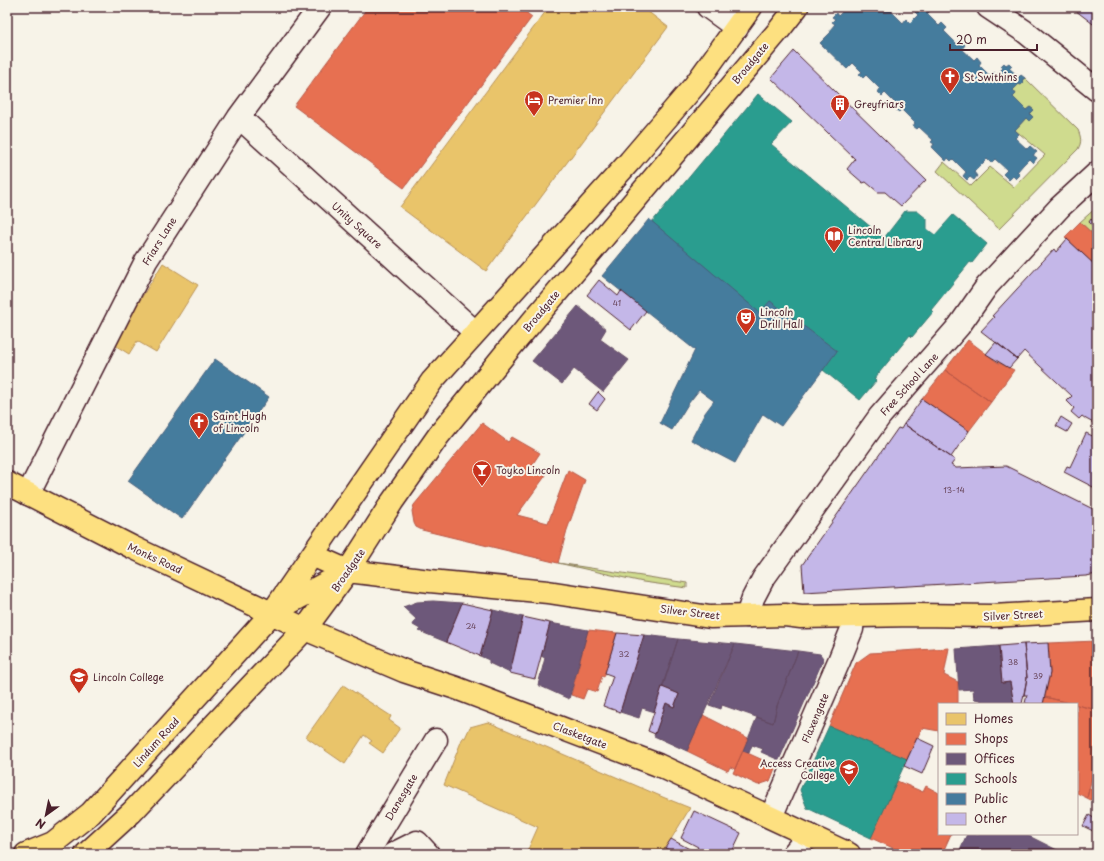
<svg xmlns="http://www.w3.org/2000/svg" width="1104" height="861" viewBox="0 0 1104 861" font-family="'Playpen Sans',sans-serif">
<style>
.green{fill:#cfdb8e;stroke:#8c7d5c}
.homes{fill:#e9c46a;stroke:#b99257}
.shops{fill:#e76f51;stroke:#b85746}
.offices{fill:#6d597a;stroke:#624862}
.schools{fill:#2a9d8f;stroke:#347771}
.public{fill:#457b9d;stroke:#465f7b}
.building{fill:#c4b7e8;stroke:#4a1f2b}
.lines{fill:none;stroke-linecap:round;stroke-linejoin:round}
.minor-casing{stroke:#4a1f2b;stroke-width:25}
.major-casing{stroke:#4a1f2b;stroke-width:25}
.minor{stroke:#f7f3e8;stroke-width:22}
.major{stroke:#fde080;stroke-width:22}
.labels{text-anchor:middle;stroke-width:4;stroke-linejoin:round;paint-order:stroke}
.number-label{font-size:8px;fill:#68455a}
.street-label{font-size:10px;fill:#4a1f2b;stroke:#f7f3e8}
.poi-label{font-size:10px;fill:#4a1f2b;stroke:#f7f3e8;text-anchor:start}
</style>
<rect width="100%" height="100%" fill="#f7f3e8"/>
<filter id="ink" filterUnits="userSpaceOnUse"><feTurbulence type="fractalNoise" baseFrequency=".025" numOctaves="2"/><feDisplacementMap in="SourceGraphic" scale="8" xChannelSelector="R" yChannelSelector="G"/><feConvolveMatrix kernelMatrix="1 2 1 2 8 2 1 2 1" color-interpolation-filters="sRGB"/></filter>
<g filter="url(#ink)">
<path class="green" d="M1025 78 1078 130C1081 137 1082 142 1078 149L999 229 937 171 944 162 971 186 990 167 1014 187 1045 155 1026 139 1015 130 1026 118 1029 121 1033 117 1030 114 1034 110 1030 107 1026 110 1013 97 1016 94 1013 90 1019 84 1021 85 1024 82 1022 80Z
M1097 207V238L1080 222Z
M558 563 687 583V588L643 582Z"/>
<path class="homes" d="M549 7H642L668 27 486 271 400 207Z
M163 263 198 285 156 352 137 341 129 354 113 344Z
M343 685 391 716 389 720 400 728 383 753 369 743 372 741 364 735 345 764 306 737Z
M488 722 665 798 690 808 662 854H526L538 827 444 785 463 737 465 738 470 727Z"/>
<path class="shops" d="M368 7H519L532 17 404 188 294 106Z
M1080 222 1097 238V267L1065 237Z
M968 340 997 362 1014 370 991 402 945 370Z
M945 370 991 402 969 431 922 399Z
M482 423 508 442 512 437 540 453 532 465 546 475 517 515 548 523 568 470 585 480 567 530 558 563 422 530 416 527 414 523 412 511 414 505Z
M588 630 617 633 604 677 602 676 597 692 587 689 583 699 571 695Z
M1097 641V710L1045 697 1050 673 1048 643Z
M949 648 944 675 958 682V704H939V731L922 728 907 759 829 726 856 663 870 653Z
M1045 697 1074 704H1043Z
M1077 705 1097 710V757L1087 798 1077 793Z
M703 715 748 738 735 769 730 767 728 771 687 751Z
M743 751 776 766 770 781 758 785 733 773Z
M897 781 923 792 926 786 939 793V834H951L942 854H906L871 838Z
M1089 788 1097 791V803L1087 798Z"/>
<path class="offices" d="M578 306 606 329 600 339 629 360 603 392 574 369 562 384 532 361Z
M433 601 462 603 446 642 419 631 420 629 413 625 416 619 403 607 417 602Z
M493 610 523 617 510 673 489 663V660L480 656Z
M550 623 588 630 569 699 538 685 545 658 541 656Z
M644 635 678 639 655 712 642 708 639 718 620 712Z
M678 639 735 644 687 751 654 736 666 703 674 707 679 694 662 687Z
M735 644 798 651 777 706 773 723 722 705 721 709 709 705Z
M999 646 1002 683 1010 682 1014 704H980L981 700 974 699 973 689 959 690 956 649Z
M798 651 820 654 823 658V660L779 760 761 752 763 749 752 745 749 753 743 751 757 717 773 723 777 706Z
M967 834H1025L1065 854H958Z"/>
<path class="schools" d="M758 94 792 122 771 144 884 238 905 211H917L927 219V229L935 235 953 215 987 244 972 263 970 262 931 310 933 312 912 337 910 335 874 379 876 381 860 400 823 370 837 351 770 301 760 313 652 222Z
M829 726 907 759 871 838 807 808 800 790Z"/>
<path class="public" d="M847 7H889L888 8 903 23 906 19 910 23 918 15 914 11 918 7 922 10 926 7 930 11 927 14 939 26 942 23 947 28 944 31 957 44 960 40 965 45 962 49 974 60 977 57 981 62 979 65 990 76 994 72 996 75 1003 68 1001 66 1004 63 1006 65 1009 63 1012 66 1009 68 1019 77 1021 75 1025 78 1022 80 1024 82 1021 85 1019 84 1013 90 1016 94 1013 97 1026 110 1030 107 1034 110 1030 114 1033 117 1029 121 1026 118 1015 130 1019 134 1015 138 1027 149 1030 146 1037 152 1033 155 1037 158 1033 163 1029 159 1023 165 1017 172 1020 175 1016 179 1013 176 1009 180 1003 174 1007 170 995 159 991 163 987 159 974 172 977 176 974 180 970 177 967 180 963 176 966 172 953 159 951 161 948 158 946 161 932 147 934 144 931 142 933 140 919 127 917 129 913 126 915 123 901 109 899 112 894 108 897 105 885 93 882 96 878 92 880 89 866 75 863 78 859 74 862 72 853 63 847 69 820 43 831 32 830 30 835 24 832 22 835 19 832 17 836 13 838 16Z
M649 219 760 313 770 301 837 351 781 426 763 414 735 463 691 440 705 413 714 401 699 390 688 404 672 430 660 423 695 350 602 276Z
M215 359 269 397 182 519 128 481Z"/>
<path class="building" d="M1071 7H1097V27Z
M794 51 926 180 901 206 885 192H878L866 182 863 183 847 169 855 159 771 78Z
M1091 219 1097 225V230L1089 222Z
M1067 239 1097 267V425L1086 419 1082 416 1079 419 1071 412 1074 408 1067 401 1072 396 1024 351 1017 359 981 331 994 317 992 316 1054 249 1056 252Z
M599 280 618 296 621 291 646 311 631 330 587 295Z
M996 342 1017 359 1009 368 986 354Z
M598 392 605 399 597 410 589 404Z
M922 399 969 431 951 457 904 424Z
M1061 417 1072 424 1067 432 1056 426Z
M904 424 955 460 951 465 956 468 1006 466 1097 511V574L1086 576 804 592 802 565 898 428 901 429Z
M1086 433 1097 438V489L1064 472 1067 466 1070 467Z
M462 603 493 610 480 656 446 642Z
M523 617 550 623 535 679 510 673Z
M617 633 644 635 620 712 603 706 613 676 605 673Z
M1048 643 1050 673 1043 704H1030L1025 703 1027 695H1024L1027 678 1024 644Z
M1024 644 1027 678 1022 704H1014L1010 682 1002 683 999 646Z
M662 687 679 694 674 707 666 703 655 734 648 731Z
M917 738 934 746 922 774 904 766Z
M694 811 741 833 731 854H694L698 847 681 838Z
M1089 815 1097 820V833L1083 826Z
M671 839 695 852 694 854H677L665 848Z"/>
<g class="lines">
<defs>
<path id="minor" d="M708 7 737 28
M988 7 1024 31 1097 90
M239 117 475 332
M28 494 146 261 239 117 320 7
M747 616 753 598 763 579 880 416 959 326 987 286 1060 207 1097 173
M771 817 839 661 852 629 853 617
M367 854 436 740
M393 854 417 842 428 854
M793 854 809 835"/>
<path id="major" d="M7 483 132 547 305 629 404 671 456 688 658 765 849 854
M312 555 348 571 430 581 548 592 710 617 785 615 801 617 916 615 993 616 1097 610
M276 610 343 574
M26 854 53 843 91 813 272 613 432 381 630 161 695 85 751 7
M86 854 132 812 305 629 348 571 392 502 439 435 509 349 779 30 797 7"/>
</defs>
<use href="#minor" class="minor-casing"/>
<use href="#major" class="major-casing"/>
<use href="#minor" class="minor"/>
<use href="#major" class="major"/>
</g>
</g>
<defs>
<symbol id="church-pin" viewBox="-11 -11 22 30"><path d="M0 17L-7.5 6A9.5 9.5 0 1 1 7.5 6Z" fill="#c8321e" stroke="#f7f3e8"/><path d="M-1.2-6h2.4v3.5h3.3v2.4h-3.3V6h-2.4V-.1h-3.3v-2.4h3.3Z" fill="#fff"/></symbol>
<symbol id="hotel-pin" viewBox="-11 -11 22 30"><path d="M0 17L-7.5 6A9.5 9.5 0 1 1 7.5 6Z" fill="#c8321e" stroke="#f7f3e8"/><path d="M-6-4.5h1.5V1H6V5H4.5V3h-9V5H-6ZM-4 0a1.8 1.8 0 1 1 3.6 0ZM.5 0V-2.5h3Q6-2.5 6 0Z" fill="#fff"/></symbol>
<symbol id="building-pin" viewBox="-11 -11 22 30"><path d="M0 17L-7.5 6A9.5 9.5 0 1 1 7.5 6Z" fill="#c8321e" stroke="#f7f3e8"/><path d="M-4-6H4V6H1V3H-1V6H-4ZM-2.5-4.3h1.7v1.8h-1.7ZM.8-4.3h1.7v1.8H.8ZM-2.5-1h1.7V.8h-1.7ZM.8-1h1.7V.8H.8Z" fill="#fff"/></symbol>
<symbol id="library-pin" viewBox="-11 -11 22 30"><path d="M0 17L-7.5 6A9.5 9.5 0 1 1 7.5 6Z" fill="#c8321e" stroke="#f7f3e8"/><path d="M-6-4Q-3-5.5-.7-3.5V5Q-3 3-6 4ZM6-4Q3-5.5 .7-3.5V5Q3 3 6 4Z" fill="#fff"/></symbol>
<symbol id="theatre-pin" viewBox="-11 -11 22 30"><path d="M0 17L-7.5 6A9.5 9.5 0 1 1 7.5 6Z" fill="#c8321e" stroke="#f7f3e8"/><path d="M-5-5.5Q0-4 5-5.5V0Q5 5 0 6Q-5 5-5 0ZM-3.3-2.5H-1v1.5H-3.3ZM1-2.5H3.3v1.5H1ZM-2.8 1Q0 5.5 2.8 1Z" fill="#fff"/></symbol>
<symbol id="bar-pin" viewBox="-11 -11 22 30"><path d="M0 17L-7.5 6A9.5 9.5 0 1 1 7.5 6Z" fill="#c8321e" stroke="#f7f3e8"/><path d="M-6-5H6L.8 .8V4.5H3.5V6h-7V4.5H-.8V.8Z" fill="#fff"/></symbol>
<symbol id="university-pin" viewBox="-11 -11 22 30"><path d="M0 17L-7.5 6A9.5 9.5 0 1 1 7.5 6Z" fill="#c8321e" stroke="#f7f3e8"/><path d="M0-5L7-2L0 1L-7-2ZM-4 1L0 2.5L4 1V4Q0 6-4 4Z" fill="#fff"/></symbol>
</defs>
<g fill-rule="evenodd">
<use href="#church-pin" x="939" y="66" width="22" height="30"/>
<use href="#hotel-pin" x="523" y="89" width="22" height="30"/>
<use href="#building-pin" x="829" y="93" width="22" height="30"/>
<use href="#library-pin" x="823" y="225" width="22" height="30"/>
<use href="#theatre-pin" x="735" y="307" width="22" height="30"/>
<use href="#church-pin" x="188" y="411" width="22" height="30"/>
<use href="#bar-pin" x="471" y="459" width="22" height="30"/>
<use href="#university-pin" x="68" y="666" width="22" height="30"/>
<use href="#university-pin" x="838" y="758" width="22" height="30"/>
</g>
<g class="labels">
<g class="number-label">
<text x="617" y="306">41</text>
<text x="954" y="493">13-14</text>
<text x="471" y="629">24</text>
<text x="624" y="657">32</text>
<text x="1013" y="665">38</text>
<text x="1038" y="679">39</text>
</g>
<g class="street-label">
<text transform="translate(750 63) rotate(-50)" y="4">Broadgate</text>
<text transform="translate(357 225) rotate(42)" y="4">Unity Square</text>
<text transform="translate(159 241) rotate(-58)" y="4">Friars Lane</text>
<text transform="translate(541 311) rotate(-50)" y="4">Broadgate</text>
<text transform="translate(909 384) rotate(-48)" y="4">Free School Lane</text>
<text transform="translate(155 558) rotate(25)" y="4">Monks Road</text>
<text transform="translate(348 570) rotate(-55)" y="4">Broadgate</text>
<text transform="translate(690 612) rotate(7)" y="4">Silver Street</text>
<text transform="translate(1013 615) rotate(-3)" y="4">Silver Street</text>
<text transform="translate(815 718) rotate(-67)" y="4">Flaxengate</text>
<text transform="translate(580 735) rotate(21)" y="4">Clasketgate</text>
<text transform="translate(156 742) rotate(-48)" y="4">Lindum Road</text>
<text transform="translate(401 797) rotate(-59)" y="4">Danesgate</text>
</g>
<g class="poi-label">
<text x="964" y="81">St Swithins</text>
<text x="548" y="104">Premier Inn</text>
<text x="854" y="108">Greyfriars</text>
<text x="848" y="234">Lincoln<tspan x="848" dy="12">Central Library</tspan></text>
<text x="760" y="316">Lincoln<tspan x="760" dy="12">Drill Hall</tspan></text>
<text x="213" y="420">Saint Hugh<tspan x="213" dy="12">of Lincoln</tspan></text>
<text x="496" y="474">Toyko Lincoln</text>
<text x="93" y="681">Lincoln College</text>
<text x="835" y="767" text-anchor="end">Access Creative<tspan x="835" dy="12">College</tspan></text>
</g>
</g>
<rect width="1104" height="861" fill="none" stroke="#f7f3e8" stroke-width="24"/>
<rect x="12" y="12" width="1080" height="837" fill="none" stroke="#4a1f2b" stroke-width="1.5" filter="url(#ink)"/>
<rect x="938" y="703" width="140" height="132" fill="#f7f3e8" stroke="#b29e9c"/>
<rect x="946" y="713" width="20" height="12" fill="#e9c46a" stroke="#b29e9c"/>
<text x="974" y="723" font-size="12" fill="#4a1f2b">Homes</text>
<rect x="946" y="733" width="20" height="12" fill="#e76f51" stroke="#b29e9c"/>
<text x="974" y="743" font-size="12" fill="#4a1f2b">Shops</text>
<rect x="946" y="753" width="20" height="12" fill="#6d597a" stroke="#b29e9c"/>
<text x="974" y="763" font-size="12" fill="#4a1f2b">Offices</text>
<rect x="946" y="773" width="20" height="12" fill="#2a9d8f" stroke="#b29e9c"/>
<text x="974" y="783" font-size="12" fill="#4a1f2b">Schools</text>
<rect x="946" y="793" width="20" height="12" fill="#457b9d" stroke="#b29e9c"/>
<text x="974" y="803" font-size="12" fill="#4a1f2b">Public</text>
<rect x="946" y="813" width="20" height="12" fill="#c4b7e8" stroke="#b29e9c"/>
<text x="974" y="823" font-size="12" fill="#4a1f2b">Other</text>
<g transform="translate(46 815) rotate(213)" stroke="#f7f3e8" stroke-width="3" paint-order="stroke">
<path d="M0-3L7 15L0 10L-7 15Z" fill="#4a1f2b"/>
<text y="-6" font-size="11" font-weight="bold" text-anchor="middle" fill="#4a1f2b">N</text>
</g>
<path d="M950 44v6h87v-6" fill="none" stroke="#4a1f2b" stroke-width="2"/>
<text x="956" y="44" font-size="12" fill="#4a1f2b" stroke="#f7f3e8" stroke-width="3" paint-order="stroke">20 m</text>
</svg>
